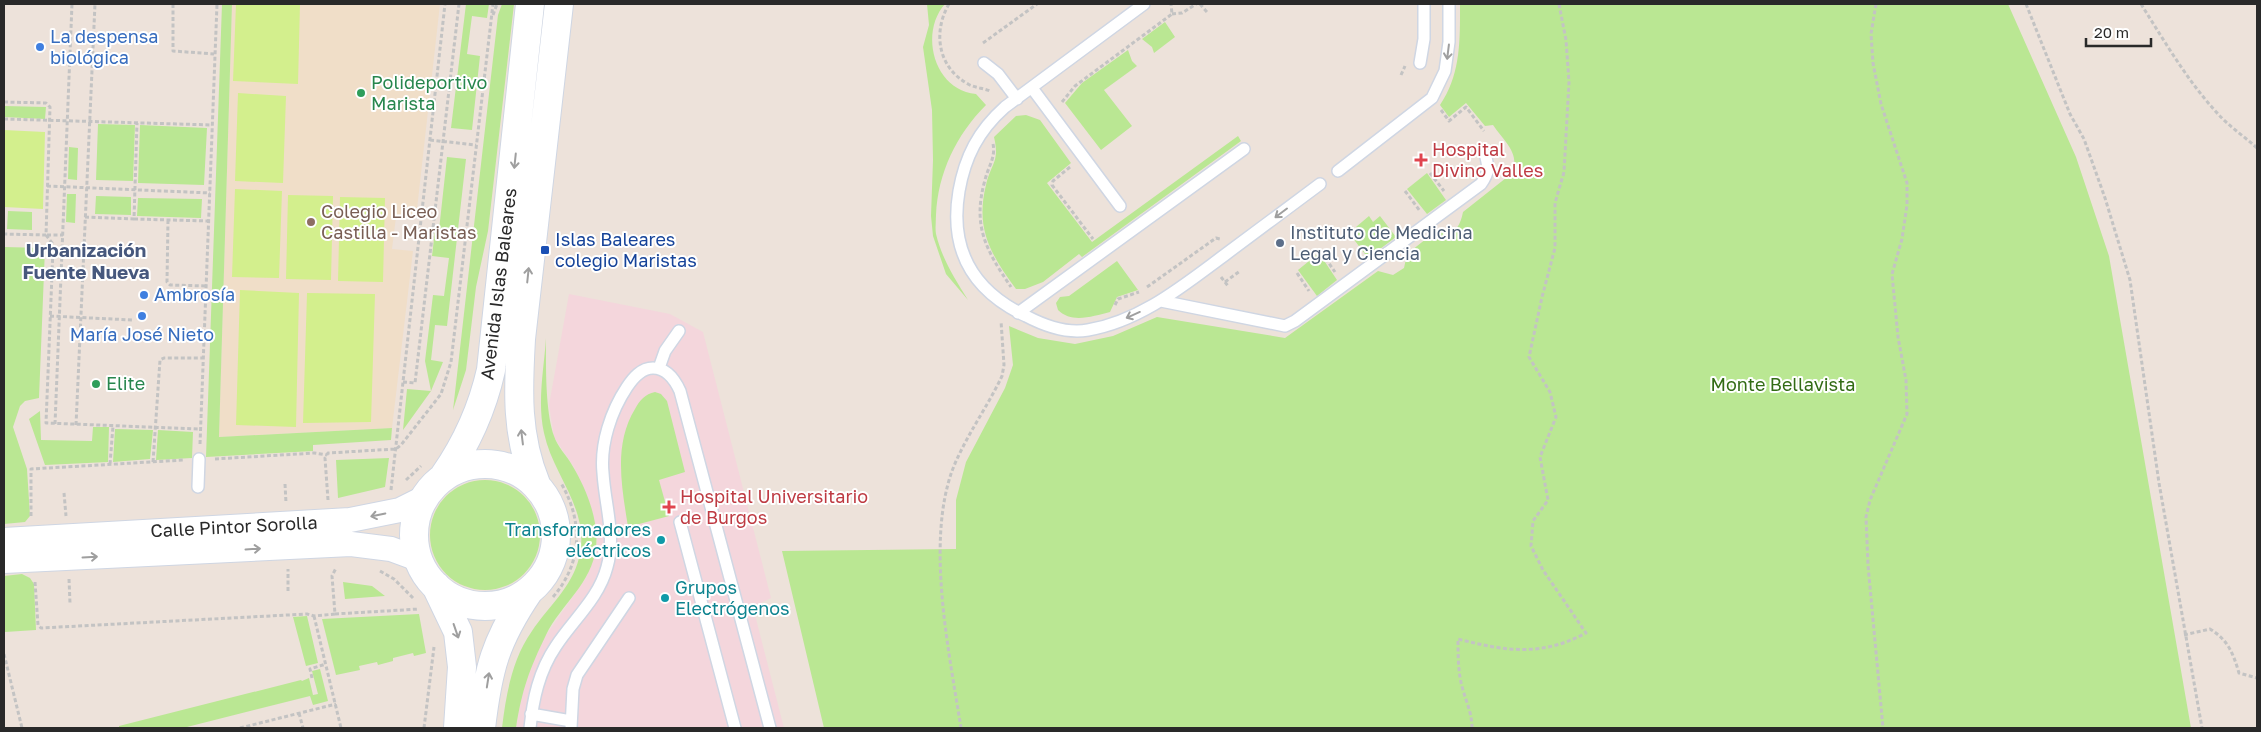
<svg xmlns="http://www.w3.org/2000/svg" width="2261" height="732" viewBox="0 0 2261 732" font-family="'Golos Text',sans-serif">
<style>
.education{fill:#f0dec8}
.medical{fill:#f4d6dc}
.green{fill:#bae793}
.pitch{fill:#d3ef8d}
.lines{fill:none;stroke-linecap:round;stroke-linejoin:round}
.service-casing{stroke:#cfd6e3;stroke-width:14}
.minor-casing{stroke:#cfd6e3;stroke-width:26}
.secondary-casing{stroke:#cfd6e3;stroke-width:30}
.path{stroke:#c3c3c3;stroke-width:3;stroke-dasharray:4 2.5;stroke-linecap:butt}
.service{stroke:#fff;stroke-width:11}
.minor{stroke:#fff;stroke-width:24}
.secondary{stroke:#fff;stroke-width:28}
.oneway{stroke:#9f9f9f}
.shop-dot{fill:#3f7fe0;stroke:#fff;stroke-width:2}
.leisure-dot{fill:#2e9e5b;stroke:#fff;stroke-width:2}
.health-dot{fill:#e0444e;stroke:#fff;stroke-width:2}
.education-dot{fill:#8d6e63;stroke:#fff;stroke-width:2}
.service-dot{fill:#5c6f8a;stroke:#fff;stroke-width:2}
.transit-dot{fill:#1a4fb4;stroke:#fff;stroke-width:2}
.culture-dot{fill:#0f9aa8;stroke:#fff;stroke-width:2}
.labels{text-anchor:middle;stroke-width:4;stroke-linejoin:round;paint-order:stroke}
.shop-label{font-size:18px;fill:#366cbe;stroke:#fff;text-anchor:start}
.leisure-label{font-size:18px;fill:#27864d;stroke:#fff;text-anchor:start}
.health-label{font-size:18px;fill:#be3a42;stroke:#fff;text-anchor:start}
.education-label{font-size:18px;fill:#785e54;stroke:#fff;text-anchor:start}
.service-label{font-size:18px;fill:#4e5e75;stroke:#fff;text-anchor:start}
.transit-label{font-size:18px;fill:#164399;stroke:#fff;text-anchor:start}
.street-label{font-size:18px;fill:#292929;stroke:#fff}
.park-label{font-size:18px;fill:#326b15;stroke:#fff}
.culture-label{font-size:18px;fill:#0d838f;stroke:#fff;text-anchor:end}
.neighbourhood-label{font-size:19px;font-weight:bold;fill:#47587d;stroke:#fff}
</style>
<rect width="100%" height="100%" fill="#ede2da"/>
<path class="education" d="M232 4H440L416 218 396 217 392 249 413 251 392 428 219 437Z"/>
<path class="medical" d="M569 294 670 314 703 332 771 598 753 607 784 728H516L521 695 528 672 546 635 586 578 596 551 597 535 593 513 574 467 554 437 549 405Z"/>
<path class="green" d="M222 4H232L219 437 392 428 391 440 313 445V451L206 457Z
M466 4H489L487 18 472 16 467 54 480 56 472 130 451 128Z
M502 4H514L488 231 476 287 466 370 453 410 498 15Z
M927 4H945C919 33 934 90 976 94L986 105C956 135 938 173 936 215 936 221 935 228 936 234 942 259 955 279 968 300L946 274 933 236 931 216 933 160 932 110 923 47 929 25Z
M1460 4H2008L2076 157 2109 256 2191 728H824L782 551 956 549V500L966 462 1005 388 1013 365 1009 326 1038 338 1075 344 1113 336 1157 317 1285 338 1378 271 1393 275 1404 268 1407 254 1436 231C1453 237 1460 228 1463 212L1511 174C1522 155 1504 141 1493 125L1485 126 1466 103 1449 117 1440 105C1461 74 1460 40 1460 4Z
M1165 22 1175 37 1154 53 1152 47 1142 39Z
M1128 50 1132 61 1137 66 1104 90 1132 126 1101 150 1065 103 1082 83Z
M4 106 46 107 45 119 4 117Z
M1026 115 1040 120 1071 163 1047 183 1092 242 1238 136 1241 141 1082 257 1079 254 1043 282 1025 289H1016C991 255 975 229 986 185 991 163 1000 162 994 137L1016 116Z
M98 124 135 125 133 181 96 180Z
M140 125 207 128 204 185 138 183Z
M69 147 78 148 77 180 68 179Z
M447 157 466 159 447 326 435 325 431 360 443 362 431 391 403 430 407 389 431 391 425 361 433 295 444 296 449 258 432 256 435 230H439Z
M1427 173 1446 200 1427 214 1407 189Z
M67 194H76L75 223 66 222Z
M96 196 131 197V215L95 214Z
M138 198 202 199 201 218 137 216Z
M8 211 32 212V230L7 229Z
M1369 216 1373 222 1380 216 1396 237 1368 258 1352 237 1359 232 1356 227Z
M4 247 45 248 39 398 25 401 20 406 13 427 27 469 30 516 25 522 4 524Z
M1319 253 1337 280 1317 296 1298 270Z
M1117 261 1138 290 1117 297 1110 312C1093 316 1072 324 1058 310L1056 303 1060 297 1069 296Z
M546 338C546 366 545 410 554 436 557 446 567 456 572 465 586 488 599 520 596 547 592 584 561 604 546 635 529 670 522 690 516 728H502C506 695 512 659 532 631 548 607 572 587 579 558 591 510 553 476 544 433 537 402 544 369 546 338Z
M655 392 661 394 667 401 685 472 659 480 669 516 628 527C622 488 613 445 635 409 640 400 645 394 655 392Z
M40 411 41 440 92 441 93 427H109L108 462 45 465 29 419Z
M115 429 153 430 150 459 113 462Z
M158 430 193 432 192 458 156 460Z
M389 458 385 487 338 498 336 460Z
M430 535a55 55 0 1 1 110 0a55 55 0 1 1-110 0Z
M22 574 30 578 34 584 36 630 5 632 4 576Z
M343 582 372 586 385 596 345 599Z
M419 614 426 653 414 656 413 653 393 658V661L378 665 377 662 359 666 360 670 336 675 322 619Z
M307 616 318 663 306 666 293 617Z
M320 669 328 701 313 705 310 696 183 728H119V726L301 680 302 681 309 678 313 695 318 694 312 671Z"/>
<path class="pitch" d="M236 4H300L298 84 233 81Z
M238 93 286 96 283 183 235 181Z
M4 130 45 132 43 209 4 207Z
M235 189 282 191 279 278 232 277Z
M288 195 333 196 331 280 286 279Z
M340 197 385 198 383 282 338 281Z
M240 290 299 293 296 427 236 425Z
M307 293 375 294 371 422 303 423Z"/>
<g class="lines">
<defs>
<path id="service" d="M1144 4 1005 107C978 131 965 157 959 191 949 250 973 291 1026 316 1045 326 1066 334 1088 330 1141 321 1184 285 1226 254 1257 231 1289 207 1320 184
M984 63 998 74 1017 99
M1420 63 1424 39V4
M1032 88 1120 206
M1338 171 1432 98 1445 71 1449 42V4
M1161 301 1285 326 1295 321 1481 184C1489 173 1489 167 1485 154
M1018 313 1244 149
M659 368 665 351 679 331
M198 487 199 459
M680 522 735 728
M531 714 571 721
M530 728C533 699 539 671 556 646 573 620 599 598 607 567 616 535 605 506 603 473 600 444 611 411 627 387 633 378 641 368 653 368 667 368 675 380 680 391L770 728
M571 728 573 689 577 675 629 598"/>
<path id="minor" d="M4 540 350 520 400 510 424 498
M4 561 351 544 391 549 418 559"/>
<path id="secondary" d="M414 535a71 71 0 1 1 142 0a71 71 0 1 1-142 0Z
M444 476C467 443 482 410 491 370L530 4
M536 484C516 435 518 391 521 339L559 4
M436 586 458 632 462 667 458 728
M481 728C488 669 495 641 529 591"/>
</defs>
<use href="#service" class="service-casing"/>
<use href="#minor" class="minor-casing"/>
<use href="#secondary" class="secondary-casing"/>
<path class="path" d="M173 4V51L214 54
M949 4C933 31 937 67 968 84 975 88 983 88 990 91
M1200 4 1207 12
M1876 4 1871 34 1873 63 1881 104 1907 183V205L1902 239 1892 274 1898 337 1906 380 1907 414 1870 500 1866 517 1868 565 1883 728
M2026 4 2070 114 2084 139 2105 198 2130 280 2159 483 2202 728
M2141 4C2165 42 2188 82 2219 115 2230 127 2245 137 2257 148
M1172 14 1182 13 1196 4
M493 15 497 4
M983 43 1037 4
M1401 75 1405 66
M4 102 46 103 50 107 46 235 4 234
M1062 102 1075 86 1172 14 1171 4
M1441 110 1449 121 1466 107 1484 131
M4 119 212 125
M430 140 476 145
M993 144C996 157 988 167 985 180 972 226 986 250 1011 287
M1070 167 1053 181 1052 185 1093 239
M1430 173 1444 191
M47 186 210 193
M1405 191 1420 211
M85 217 134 219 137 123
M134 219 208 221
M168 220 167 282 170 285 206 286
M46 235 52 243 53 249 46 423 200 429
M47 235H63
M1322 253 1335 272
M1297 273 1309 291
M1221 277 1228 286
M1225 282 1240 271
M1147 287 1216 238 1220 239
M1115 305 1118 299 1139 292
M50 316 133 320
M403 382 415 383 459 4
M55 424 72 4
M76 425 95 4
M200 444 217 4
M215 459 314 453 327 455
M153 462 160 360 164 358H203
M110 464 113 426
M406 480 421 466
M285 484 286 503
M391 490 445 4
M64 493 66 516
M328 500 325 458 328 453 396 449 401 445 441 394 451 362 493 4
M31 516V469L184 460
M380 571 394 579 414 599
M69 579 70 603
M35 582 38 625 41 628 307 614 314 616 335 614 332 576 336 568
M288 591V569
M553 597C583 562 583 521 561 483
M335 614 419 609
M314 616 341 728
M2184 635 2210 629C2228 640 2233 653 2239 673L2257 678
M4 654 22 728
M312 678 310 669 326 664
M299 713 303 728
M240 728 336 704
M424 728 434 647
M961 728C949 652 926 544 952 471 965 437 987 408 1002 376L1004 365 1001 321
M1472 728C1472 714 1467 704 1463 690 1458 674 1458 656 1458 639 1505 651 1541 657 1586 633L1543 570 1531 546 1533 521 1548 500 1540 457 1556 417 1550 392 1529 357 1542 297 1555 248V203L1564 172 1569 82 1566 40 1559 4"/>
<use href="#service" class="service"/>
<use href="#minor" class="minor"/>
<use href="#secondary" class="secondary"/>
</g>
<defs><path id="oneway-shaft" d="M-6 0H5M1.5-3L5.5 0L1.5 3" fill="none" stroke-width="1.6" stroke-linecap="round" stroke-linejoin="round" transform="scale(1.25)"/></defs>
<g class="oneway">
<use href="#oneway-shaft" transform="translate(1448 52) rotate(97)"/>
<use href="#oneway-shaft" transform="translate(515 161) rotate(96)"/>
<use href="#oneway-shaft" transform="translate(1281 213) rotate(143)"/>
<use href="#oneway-shaft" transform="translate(528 275) rotate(-84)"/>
<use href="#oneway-shaft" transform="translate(1133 315) rotate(156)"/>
<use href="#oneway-shaft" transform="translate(522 437) rotate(-97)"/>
<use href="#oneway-shaft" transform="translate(378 515) rotate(168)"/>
<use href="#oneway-shaft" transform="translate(253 549) rotate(-3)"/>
<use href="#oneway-shaft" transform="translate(90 557) rotate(-3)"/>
<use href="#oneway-shaft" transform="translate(456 631) rotate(71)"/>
<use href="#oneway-shaft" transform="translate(488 680) rotate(-81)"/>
</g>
<g class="shop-dot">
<circle cx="40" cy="47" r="5"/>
<circle cx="144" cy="295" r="5"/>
<circle cx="142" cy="316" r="5"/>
</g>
<g class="leisure-dot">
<circle cx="361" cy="93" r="5"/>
<circle cx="96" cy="384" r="5"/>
</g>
<g class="health-dot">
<path d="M1418.5 152.5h5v5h5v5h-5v5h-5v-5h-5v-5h5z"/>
<path d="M666.5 499.5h5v5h5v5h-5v5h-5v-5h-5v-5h5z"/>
</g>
<circle class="education-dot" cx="311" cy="222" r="5"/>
<circle class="service-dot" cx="1280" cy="243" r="5"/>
<rect class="transit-dot" x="540" y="245" width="10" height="10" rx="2.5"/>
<g class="culture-dot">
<circle cx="661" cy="540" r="5"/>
<circle cx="665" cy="598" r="5"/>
</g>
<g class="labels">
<g class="shop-label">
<text x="50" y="43">La despensa<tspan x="50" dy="21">biológica</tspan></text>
<text x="154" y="301">Ambrosía</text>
<text x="142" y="341" text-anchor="middle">María José Nieto</text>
</g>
<g class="leisure-label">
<text x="371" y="89">Polideportivo<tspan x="371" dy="21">Marista</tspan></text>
<text x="106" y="390">Elite</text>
</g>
<g class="health-label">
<text x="1432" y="156">Hospital<tspan x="1432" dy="21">Divino Valles</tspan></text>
<text x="680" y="503">Hospital Universitario<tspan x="680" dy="21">de Burgos</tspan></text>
</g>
<g class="education-label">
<text x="321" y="218">Colegio Liceo<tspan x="321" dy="21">Castilla - Maristas</tspan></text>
</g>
<g class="service-label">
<text x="1290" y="239">Instituto de Medicina<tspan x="1290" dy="21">Legal y Ciencia</tspan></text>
</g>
<g class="transit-label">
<text x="555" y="246">Islas Baleares<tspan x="555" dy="21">colegio Maristas</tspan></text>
</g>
<g class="street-label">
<text transform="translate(499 284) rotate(-83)" y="6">Avenida Islas Baleares</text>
<text transform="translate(234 527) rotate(-3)" y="6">Calle Pintor Sorolla</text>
</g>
<g class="park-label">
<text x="1783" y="391">Monte Bellavista</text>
</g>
<g class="culture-label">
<text x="651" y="536">Transformadores<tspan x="651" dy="21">eléctricos</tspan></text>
<text x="675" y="594" text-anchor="start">Grupos<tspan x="675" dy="21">Electrógenos</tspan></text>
</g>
<g class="neighbourhood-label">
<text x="86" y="257">Urbanización<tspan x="86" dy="22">Fuente Nueva</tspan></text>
</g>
</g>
<rect width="2261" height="732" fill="none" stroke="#292929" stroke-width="10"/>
<path d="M2086 38v8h65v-8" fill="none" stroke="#292929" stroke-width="2.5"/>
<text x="2094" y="38" font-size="15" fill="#292929" stroke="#ffffff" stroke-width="4" paint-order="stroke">20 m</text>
</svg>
